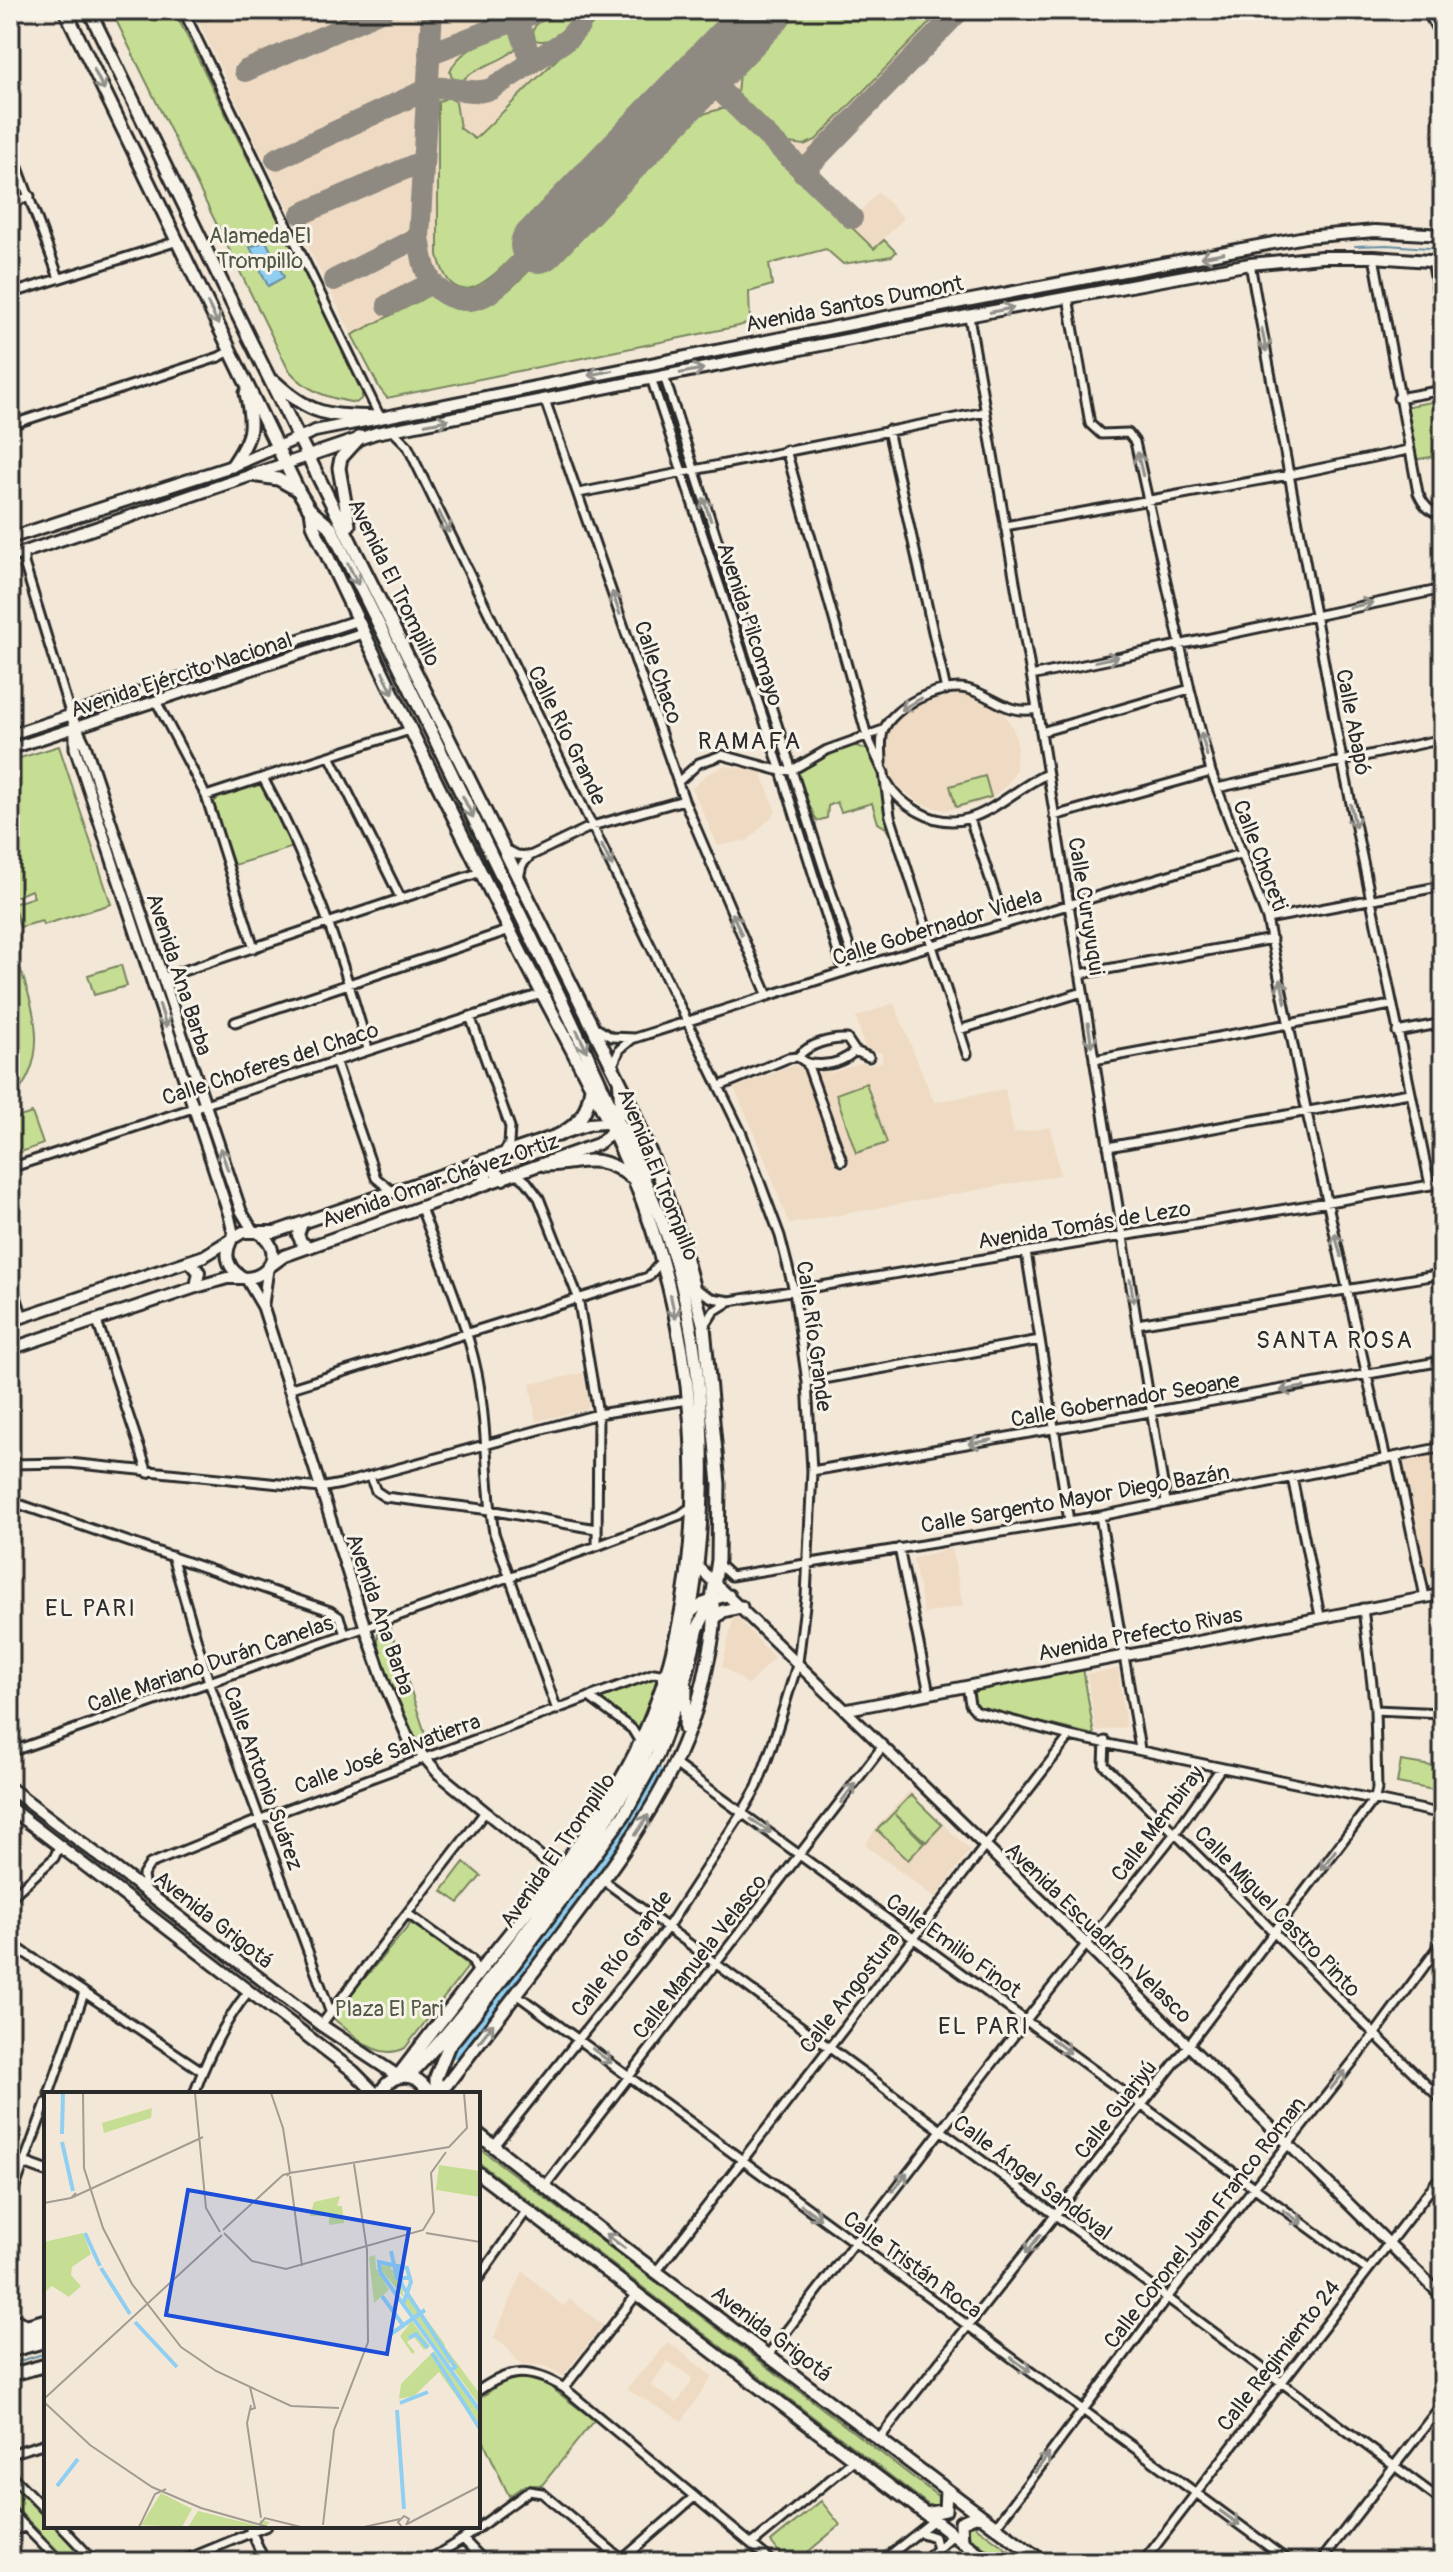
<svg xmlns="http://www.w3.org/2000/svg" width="1453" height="2572" viewBox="0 0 1453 2572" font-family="Pangolin,sans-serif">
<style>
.built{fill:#efdbc3;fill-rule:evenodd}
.green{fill:#c6de94;stroke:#788460;stroke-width:2}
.water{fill:#90cff1;stroke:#688da2;stroke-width:2}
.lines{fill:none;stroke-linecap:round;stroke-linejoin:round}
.stream{stroke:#688da2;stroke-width:2}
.canal{stroke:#90cff1;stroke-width:9}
.taxiway{stroke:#8f8a81;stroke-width:22}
.runway{stroke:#8f8a81;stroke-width:56}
.minor-casing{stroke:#2b2b2b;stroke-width:13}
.tertiary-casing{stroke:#2b2b2b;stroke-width:15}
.secondary-casing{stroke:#2b2b2b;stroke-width:16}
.primary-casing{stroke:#2b2b2b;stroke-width:17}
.minor{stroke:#f7f3e8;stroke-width:7}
.tertiary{stroke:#f7f3e8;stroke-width:9}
.secondary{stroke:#f7f3e8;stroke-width:10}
.primary{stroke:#f7f3e8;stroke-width:11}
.oneway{stroke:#918f8a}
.labels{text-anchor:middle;stroke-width:6;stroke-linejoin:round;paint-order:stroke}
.park-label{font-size:22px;fill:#525845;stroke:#f7f3e8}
.street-label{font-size:22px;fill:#2b2b2b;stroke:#f7f3e8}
.neighbourhood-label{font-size:24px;letter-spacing:2px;fill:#2b2b2b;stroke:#f7f3e8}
.inset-river{fill:none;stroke:#90cff1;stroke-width:4}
.inset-road{fill:none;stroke:#a39c92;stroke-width:2}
.view{fill:#1d4ed8;fill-opacity:0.15;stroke:#1d4ed8;stroke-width:4}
.inset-edge{fill:none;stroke:#2b2b2b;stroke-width:4}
</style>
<rect width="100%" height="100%" fill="#f3e8d7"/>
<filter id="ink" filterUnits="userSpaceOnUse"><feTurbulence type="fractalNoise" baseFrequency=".0125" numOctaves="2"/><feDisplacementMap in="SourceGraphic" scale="16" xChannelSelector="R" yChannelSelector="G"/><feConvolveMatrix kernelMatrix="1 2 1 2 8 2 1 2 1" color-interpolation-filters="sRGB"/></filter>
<g filter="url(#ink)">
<path class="built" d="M193 10H971L750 240V322L739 326 387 398 380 389 352 335 263 157Z
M878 192 904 218 874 249 848 224Z
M964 694 992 704 1004 713 1013 728 1017 741 1016 770 1007 785 991 799 966 807 944 810 922 804 903 791 892 778 885 752V737L893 720 920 700Z
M724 766 761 771 776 812 749 840 718 846 692 788 706 775Z
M894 1003 934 1102 1005 1089 1014 1133 1051 1127 1060 1175 789 1224 758 1141 734 1088 794 1065 804 1069 840 1169 849 1167 816 1074 825 1070 830 1073 865 1062 867 1066 882 1062V1053L865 1049 856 1017Z
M583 1373 589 1404 587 1409 536 1421 530 1384Z
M1433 1454 1435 1456 1443 1455V1576L1433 1577 1426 1574 1402 1464 1407 1459Z
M952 1548 963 1606 924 1614 913 1558Z
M734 1614 774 1657 749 1685 722 1666Z
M1118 1669 1126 1727 1096 1731 1087 1674Z
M909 1791 970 1850 935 1898 865 1845 876 1828Z
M523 2271 563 2306 570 2299 603 2325 563 2376 545 2366 520 2364 503 2343 493 2339Z
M669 2342 712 2376 682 2421 626 2389ZM667 2361 691 2377V2382L677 2403 651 2386Z"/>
<path class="green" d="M111 10H174L363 391 361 399 356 403C328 398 307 392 288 369Z
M596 10H737L517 231 528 241C501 268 455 326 438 255V102L448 97 456 102 460 128 475 139 599 18Z
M798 10H942L816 140 804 145 789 143 737 94 739 72Z
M565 12 571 15 573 24C563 35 551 44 535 40L533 30 537 23Z
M509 32 517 40 518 45C506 63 477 64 462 81L452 78 450 72C458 49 488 41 509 32Z
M720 109H729L874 249 884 240 896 252 892 256 843 264 826 249 769 264 772 285 749 292 750 322 739 326 387 398 380 389 352 335 421 300 427 292C473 336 510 289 543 257L553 265 693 117Z
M1443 400V455L1413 460 1403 407Z
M852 745 867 749 877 764 892 833 889 834 886 828 878 823 872 803 841 812 837 802 828 806 827 818 817 821 808 803 798 772 824 755Z
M59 746 111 904 43 925 42 921 20 927 13 904 34 897 31 890 10 899V761Z
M985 776 991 797 956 807 950 786Z
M259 785 266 788 294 847 234 865 214 809V802L219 797Z
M10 937C27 993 59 1053 10 1101Z
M121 965 127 986 94 995 88 975Z
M866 1083 887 1143 856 1153 836 1094Z
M32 1113 43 1144 10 1156V1120Z
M389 1625 430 1748 427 1750 423 1749C399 1720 390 1679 378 1644V1633Z
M1083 1668 1094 1735 977 1707 973 1701V1691Z
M656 1676 659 1678 640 1733 600 1700 601 1697Z
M1401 1761 1438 1767 1434 1790 1397 1783Z
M911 1795 942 1825 926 1842 895 1814 924 1843 908 1860 877 1830Z
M464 1862 481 1876 459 1903 442 1891Z
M412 1922 467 1964V1968L405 2048C377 2062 356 2036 335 2020L334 2014Z
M478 2147 939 2497 942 2503 941 2506 934 2509 478 2162Z
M519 2378 544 2382 594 2420 542 2485H525L509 2496 478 2429V2400L501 2383Z
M10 2481 46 2518V2526H54L89 2562H69L10 2502Z
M821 2501 840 2525 796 2562H787L771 2542Z
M970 2522 1024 2562H1003L964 2532V2524Z"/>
<path class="water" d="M266 241 284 277 268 286 250 247Z"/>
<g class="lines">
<path class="stream" d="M1355 246 1387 245 1443 249
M10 2364 46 2353"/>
<path class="canal" d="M455 2054C526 1963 603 1873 657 1770"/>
<path class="taxiway" d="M204 10H205
M432 10 419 237C421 248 422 262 427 273 437 297 466 308 489 293 507 280 522 261 538 245
M513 10 532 62
M429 54 542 10
M245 71 383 10
M703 74 852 218
M276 159 426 90C449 83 470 96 491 89L568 39 580 25 582 10
M803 172 960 10
M301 214 423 161
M334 280 419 237
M388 305 432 283"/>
<path class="runway" d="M538 245 765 10"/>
<defs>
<path id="minor" d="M183 10 380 417
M1426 10 1443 40
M10 146 59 278
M10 204 30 196
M1374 257 1418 493C1424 506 1429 512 1443 515
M1432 260 1443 323
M1250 264 1342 760 1430 1185
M10 294 178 241
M1068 297 1090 424 1101 434 1128 433 1135 442 1190 689 1211 772 1267 919 1307 1113 1386 1459
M969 316 1041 732 1166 1502
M664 376 856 968
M651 378 781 771 844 972
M1398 398 1443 390
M545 400 684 800 768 996
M10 425 219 357 230 351
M392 430 407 445 742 1134 780 1236 794 1291 807 1382 812 1471 806 1597 798 1662 772 1746 757 1787 742 1813 667 1928 493 2147
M888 430 946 690
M786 450 867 736 884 773 890 816 967 1054
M579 493 985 412
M1005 526 1289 475 1408 450
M24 553V563L71 716
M1031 676 1443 589
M156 701 206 796 254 948
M1041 732 1190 689
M330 756 401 899
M882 763C882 753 880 741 883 732 891 706 942 683 967 689 995 696 1005 715 1037 709
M263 778C311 865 341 953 368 1049
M678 782 699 763 722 755 781 771 792 770 827 750 883 730
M887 782C894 795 906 805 919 812 971 841 1004 793 1047 774
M1217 788 1443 739
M206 796 410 730
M1054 816 1211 772
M970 819 1005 924
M505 849 517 855 530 856
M519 878 522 865 530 856 592 826 684 800
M1267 919 1443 886
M1080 974 1272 939
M162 978 481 872
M470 1016 510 1127 509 1144 504 1153
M235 1022 510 930
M596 1028 611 1037 635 1038 856 968 1243 853
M959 1030 1083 992
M1397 1032 1443 1023
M798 1057C808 1044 831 1038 847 1039L855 1051
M335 1060 376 1178 392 1191
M1094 1060 1391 1005
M807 1063C825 1067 842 1063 855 1051L869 1057
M613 1065 620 1049 631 1040
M720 1086 788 1058 798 1057 807 1063 842 1161
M1108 1147 1409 1093
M10 1168 541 994
M517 1174 527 1182 539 1198 578 1297 598 1414 597 1546
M421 1208C441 1262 465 1316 477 1373 488 1426 485 1480 494 1533L557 1710
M1026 1252 1069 1521
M10 1278 23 1317
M696 1289 712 1298 730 1301 1443 1183
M97 1321 148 1473
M1137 1324 1443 1274
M704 1327 714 1311 727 1303
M807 1382 1040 1340
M288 1389 648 1277 662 1261
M1396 1458 1425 1597
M10 1464 69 1463 320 1488 341 1484 598 1414 688 1400
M812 1471 1443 1361
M370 1477 376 1491 385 1497 490 1510 596 1529
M1292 1477 1320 1616
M10 1501 330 1611 339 1617 345 1634
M1100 1516 1140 1749
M899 1548 929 1693
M172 1556 209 1682 330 2011
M718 1564 731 1576 1100 1516 1443 1447
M967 1686 970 1704 976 1711 1070 1736 1443 1814
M589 1697 632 1729 640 1742
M1375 1710 1443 1713
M1105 1741 1104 1765C1220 1873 1328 1991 1443 2101
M10 1752 597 1546 680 1515 691 1507
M675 1764 1367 2270
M603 1880 1443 2502
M145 1891 143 1875 150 1864 261 1819 654 1673 666 1675
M10 1898 54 1858 60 1845
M408 1914 471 1959 478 1973
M10 1943 202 2071
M516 1994 1290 2562
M321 2025 485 1812
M49 2094 84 1993
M194 2094C207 2058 224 2021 249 1991
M544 2187 883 1746
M10 2201 46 2103
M656 2272 1070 1736
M478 2279 527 2210
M10 2316 28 2324
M768 2355 1026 2020 1176 1832 1221 1768
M564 2388 637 2294
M478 2391C510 2368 530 2368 564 2388L773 2562
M879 2439 1189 2045 1375 1798 1377 1789 1375 1710 1363 1608
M10 2454 46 2443
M10 2474 46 2511
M10 2511 60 2562
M61 2526 95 2562
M249 2526 265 2562
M996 2526 1167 2298 1374 2035 1443 1941
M10 2531 25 2527
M919 2532 934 2537 937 2550
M463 2539 485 2562
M752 2544 854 2460
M622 2560 694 2497
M180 2562 267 2526
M425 2562 463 2539 529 2491 542 2493 625 2562
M881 2562 934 2520
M922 2562 953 2535
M1143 2562 1443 2173
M1320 2562 1443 2403"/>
<path id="tertiary" d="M71 716 85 745 241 1211 253 1231
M75 731V748L229 1215 234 1237
M10 735 358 620
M10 749 363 633
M246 1278 263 1307 365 1627 385 1685 409 1740 439 1774 559 1872
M263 1304 268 1269
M697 1566 1086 1944 1443 2297
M691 1613 703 1603 729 1595
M845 1710 1443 1594
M10 2158 46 2171"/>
<path id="secondary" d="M10 538 232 466 315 431 966 301 1305 237 1375 231 1443 235
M10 557 376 433 983 313 1250 264 1321 257H1374L1443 262
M477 1162C486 1167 489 1174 483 1183L478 1185
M503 1179 494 1171 496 1160 504 1158
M302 1223 298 1235 302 1243 310 1247
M231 1241C223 1257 229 1270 244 1278 273 1278 284 1246 257 1232
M189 1261 199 1272 196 1287
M269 1267 284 1256 598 1144C623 1126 621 1111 619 1083
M10 1321 204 1256 243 1232H275L590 1124 618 1122 648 1153
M10 1349 196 1287 227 1278H244
M10 1788 321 2025 398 2076
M10 1808 353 2071 376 2094"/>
<path id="primary" d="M65 10 299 492 310 510 331 528C396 659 461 791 524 922 558 992 591 1062 623 1133 642 1175 662 1216 675 1260 714 1392 712 1582 664 1710 635 1789 582 1855 533 1922 494 1974 454 2028 409 2076
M89 10 249 338 628 1098 659 1175 678 1230 704 1327 719 1484 718 1560 712 1599 698 1628 686 1677 657 1755 624 1815 511 1968 448 2047 436 2077V2091
M275 382C314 418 330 415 380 417
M232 466C252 437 254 428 246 393
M252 475 278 479 296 489
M311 510 313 525C377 664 445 800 513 937 553 1017 599 1094 633 1177 703 1348 719 1569 641 1741 608 1812 558 1872 510 1933 472 1980 435 2028 398 2076
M349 525 339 468 341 458 360 437
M559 1135C581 1123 587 1112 591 1088
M545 1165C584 1164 596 1151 631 1177
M716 1617 723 1611 741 1607
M685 1729 686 1687
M432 2093 447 2084C486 2033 526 1982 565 1930 628 1847 687 1770 707 1665 712 1642 717 1622 712 1599
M380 2094C391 2071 418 2070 429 2094
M478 2134 607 2235 1043 2562
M478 2173 989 2562
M10 2330 46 2320
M10 2341 46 2331
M10 2351 46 2341
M10 2375 46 2365
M926 2514 945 2510 946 2490
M962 2542 961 2522 975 2516 983 2517"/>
</defs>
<use href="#minor" class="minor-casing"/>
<use href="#tertiary" class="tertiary-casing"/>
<use href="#secondary" class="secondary-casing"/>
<use href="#primary" class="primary-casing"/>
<use href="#minor" class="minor"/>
<use href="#tertiary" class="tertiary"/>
<use href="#secondary" class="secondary"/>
<use href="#primary" class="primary"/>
</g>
<defs><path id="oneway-shaft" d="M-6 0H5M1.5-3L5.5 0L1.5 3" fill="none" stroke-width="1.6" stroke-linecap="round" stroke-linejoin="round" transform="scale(2)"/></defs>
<g class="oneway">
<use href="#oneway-shaft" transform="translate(99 80) rotate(64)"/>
<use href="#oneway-shaft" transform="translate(1212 255) rotate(169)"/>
<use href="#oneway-shaft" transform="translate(1002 310) rotate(-11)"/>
<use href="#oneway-shaft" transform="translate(213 314) rotate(64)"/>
<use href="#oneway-shaft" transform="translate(1264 340) rotate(79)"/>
<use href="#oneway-shaft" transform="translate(692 371) rotate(-11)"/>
<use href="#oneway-shaft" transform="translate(600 373) rotate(169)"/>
<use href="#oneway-shaft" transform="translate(437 422) rotate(-11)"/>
<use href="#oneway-shaft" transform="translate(1140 464) rotate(-103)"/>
<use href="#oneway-shaft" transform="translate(707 509) rotate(-108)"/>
<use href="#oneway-shaft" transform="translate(444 522) rotate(64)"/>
<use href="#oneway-shaft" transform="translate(353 574) rotate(64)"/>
<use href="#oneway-shaft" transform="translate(616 603) rotate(-109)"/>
<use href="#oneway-shaft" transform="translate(1361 605) rotate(-12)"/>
<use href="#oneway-shaft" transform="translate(1107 659) rotate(-12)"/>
<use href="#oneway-shaft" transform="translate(388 683) rotate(64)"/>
<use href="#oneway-shaft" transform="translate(911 704) rotate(151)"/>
<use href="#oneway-shaft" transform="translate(1204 744) rotate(-104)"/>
<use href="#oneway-shaft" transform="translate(468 807) rotate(64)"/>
<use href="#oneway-shaft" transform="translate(1353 816) rotate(78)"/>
<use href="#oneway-shaft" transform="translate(607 856) rotate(64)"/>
<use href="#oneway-shaft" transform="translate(737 924) rotate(-113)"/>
<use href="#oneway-shaft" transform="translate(1283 991) rotate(-102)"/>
<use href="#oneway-shaft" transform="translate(163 1016) rotate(72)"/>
<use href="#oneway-shaft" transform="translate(1090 1035) rotate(81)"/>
<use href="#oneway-shaft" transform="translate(582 1041) rotate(64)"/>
<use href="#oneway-shaft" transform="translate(224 1159) rotate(-109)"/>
<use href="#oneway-shaft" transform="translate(1338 1245) rotate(-105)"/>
<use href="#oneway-shaft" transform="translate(1132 1291) rotate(81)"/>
<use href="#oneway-shaft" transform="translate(673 1307) rotate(78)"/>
<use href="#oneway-shaft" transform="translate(1292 1389) rotate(170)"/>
<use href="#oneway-shaft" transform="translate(980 1442) rotate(170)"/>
<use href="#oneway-shaft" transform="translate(848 1793) rotate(-53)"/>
<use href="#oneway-shaft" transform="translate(642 1825) rotate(-57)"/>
<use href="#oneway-shaft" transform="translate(761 1826) rotate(35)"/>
<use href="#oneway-shaft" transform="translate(1328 1860) rotate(127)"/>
<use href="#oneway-shaft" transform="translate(486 2033) rotate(-52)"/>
<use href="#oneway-shaft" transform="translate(1061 2046) rotate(37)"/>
<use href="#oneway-shaft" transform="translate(602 2056) rotate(37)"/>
<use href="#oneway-shaft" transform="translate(1338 2080) rotate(-51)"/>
<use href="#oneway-shaft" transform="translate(900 2182) rotate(-53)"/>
<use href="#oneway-shaft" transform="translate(811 2212) rotate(36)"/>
<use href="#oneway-shaft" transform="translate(1293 2217) rotate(36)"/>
<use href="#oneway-shaft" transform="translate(615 2241) rotate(-143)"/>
<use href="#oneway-shaft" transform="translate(1033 2244) rotate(127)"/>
<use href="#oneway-shaft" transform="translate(1021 2365) rotate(37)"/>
<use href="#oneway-shaft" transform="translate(1042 2463) rotate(-53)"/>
<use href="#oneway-shaft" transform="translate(1230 2518) rotate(36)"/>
</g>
</g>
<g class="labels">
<g class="park-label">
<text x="260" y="243">Alameda El<tspan x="260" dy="25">Trompillo</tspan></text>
<text x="389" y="2016">Plaza El Pari</text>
</g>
<g class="street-label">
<text transform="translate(854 303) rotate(-11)" y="8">Avenida Santos Dumont</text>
<text transform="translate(395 582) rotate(64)" y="8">Avenida El Trompillo</text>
<text transform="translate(751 624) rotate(72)" y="8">Avenida Pilcomayo</text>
<text transform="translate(659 672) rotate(71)" y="8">Calle Chaco</text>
<text transform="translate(181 674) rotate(-18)" y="8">Avenida Ejército Nacional</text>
<text transform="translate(1354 722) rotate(79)" y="8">Calle Abapó</text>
<text transform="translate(568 735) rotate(64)" y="8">Calle Río Grande</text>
<text transform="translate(1261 855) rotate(69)" y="8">Calle Choreti</text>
<text transform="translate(1087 906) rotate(81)" y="8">Calle Curuyuqui</text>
<text transform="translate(937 926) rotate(-17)" y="8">Calle Gobernador Videla</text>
<text transform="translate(180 974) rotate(72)" y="8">Avenida Ana Barba</text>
<text transform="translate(270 1063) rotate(-18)" y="8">Calle Choferes del Chaco</text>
<text transform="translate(659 1174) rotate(68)" y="8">Avenida El Trompillo</text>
<text transform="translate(440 1180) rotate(-19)" y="8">Avenida Omar Chávez Ortiz</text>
<text transform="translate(1084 1224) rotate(-9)" y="8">Avenida Tomás de Lezo</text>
<text transform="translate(815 1336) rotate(82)" y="8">Calle Río Grande</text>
<text transform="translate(1125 1399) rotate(-10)" y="8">Calle Gobernador Seoane</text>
<text transform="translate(1075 1498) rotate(-10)" y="8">Calle Sargento Mayor Diego Bazán</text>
<text transform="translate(381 1614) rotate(71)" y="8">Avenida Ana Barba</text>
<text transform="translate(1140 1633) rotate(-11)" y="8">Avenida Prefecto Rivas</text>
<text transform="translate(210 1663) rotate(-19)" y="8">Calle Mariano Durán Canelas</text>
<text transform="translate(387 1753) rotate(-20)" y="8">Calle José Salvatierra</text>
<text transform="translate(264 1778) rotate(70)" y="8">Calle Antonio Suárez</text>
<text transform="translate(1157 1823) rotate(-53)" y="8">Calle Membiray</text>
<text transform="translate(557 1850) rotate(-55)" y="8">Avenida El Trompillo</text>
<text transform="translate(1278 1911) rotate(46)" y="8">Calle Miguel Castro Pinto</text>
<text transform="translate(214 1919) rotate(38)" y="8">Avenida Grigotá</text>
<text transform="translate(1099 1932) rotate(44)" y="8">Avenida Escuadrón Velasco</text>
<text transform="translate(954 1945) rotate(36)" y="8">Calle Emilio Finot</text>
<text transform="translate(621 1953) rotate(-53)" y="8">Calle Río Grande</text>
<text transform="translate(699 1956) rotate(-52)" y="8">Calle Manuela Velasco</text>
<text transform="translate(849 1992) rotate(-52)" y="8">Calle Angostura</text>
<text transform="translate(1115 2109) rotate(-52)" y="8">Calle Guariyú</text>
<text transform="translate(1033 2177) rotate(37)" y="8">Calle Ángel Sandóval</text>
<text transform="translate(1204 2222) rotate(-52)" y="8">Calle Coronel Juan Franco Roman</text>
<text transform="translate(913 2264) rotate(36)" y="8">Calle Tristán Roca</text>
<text transform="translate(772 2333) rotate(37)" y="8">Avenida Grigotá</text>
<text transform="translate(1278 2355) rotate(-52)" y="8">Calle Regimiento 24</text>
</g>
<g class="neighbourhood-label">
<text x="750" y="749">RAMAFA</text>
<text x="1335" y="1348">SANTA ROSA</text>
<text x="91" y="1616">EL PARI</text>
<text x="984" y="2034">EL PARI</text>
</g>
</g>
<g transform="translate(44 2092)">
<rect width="436" height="436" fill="#f3e8d7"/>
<path d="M108 16 107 26 60 41 58 31ZM395 73 436 79V105L392 98ZM296 104 293 114H298L300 131 285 133V124H266L270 110ZM39 141 47 162 28 175 27 183 37 194 25 205 8 194 0 201V150ZM331 163 332 176 345 198 330 211 325 165ZM333 173 349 174 346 176 355 183 360 206ZM364 202 400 251 407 275 361 211ZM368 229 386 254 380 258 370 245 363 250 371 260 368 262 356 244ZM401 255 436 302V314L410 278ZM390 259 436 322V337L395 280 370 304 355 307 357 292ZM117 401 148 417 138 435 97 433ZM154 419 215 434 216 428 226 430 221 435H144Z" fill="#c6de94"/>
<path class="inset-river" d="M18 42 19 1M18 50 29 99M41 141 56 174M347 159 353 186H366M354 173 358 193 411 275 407 278M57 176 86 222M336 180 335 170 363 176 367 190 359 212M336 180 436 319M338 204 359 233M91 230 133 275M347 242 381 218M365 246 372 242 384 256M388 261 436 337M356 311 384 300M353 318 360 417M13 394 34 367"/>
<path class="inset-road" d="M39 1 40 76 59 136 88 192 137 255 172 279 247 314 295 316M151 1 162 116 176 140M227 1 239 36 246 81M246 81 405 55 423 36 420 1M246 84 258 174M32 101 27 106 159 45M0 111 27 106M179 138 239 83 246 81 243 84M180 141 208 169 242 177 379 138 390 120 387 81 402 60M382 141 436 150M1 306 178 143M0 310 46 353 108 395 157 416 224 435M207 313 203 331 217 426M205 318 211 316 206 295M363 432 436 394M215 433 221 426 257 435M279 433 290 338 324 250 323 158 310 72M95 435 111 402 122 397M320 435 356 427M358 435 354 430 360 424 365 427 362 433"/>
<path class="view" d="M144 98 365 137 343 262 122 223Z"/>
<rect width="436" height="436" class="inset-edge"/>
</g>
<rect width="1453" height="2572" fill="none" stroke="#f7f3e8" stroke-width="40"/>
<rect x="20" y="20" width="1413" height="2532" fill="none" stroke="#2b2b2b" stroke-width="3" filter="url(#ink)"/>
</svg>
